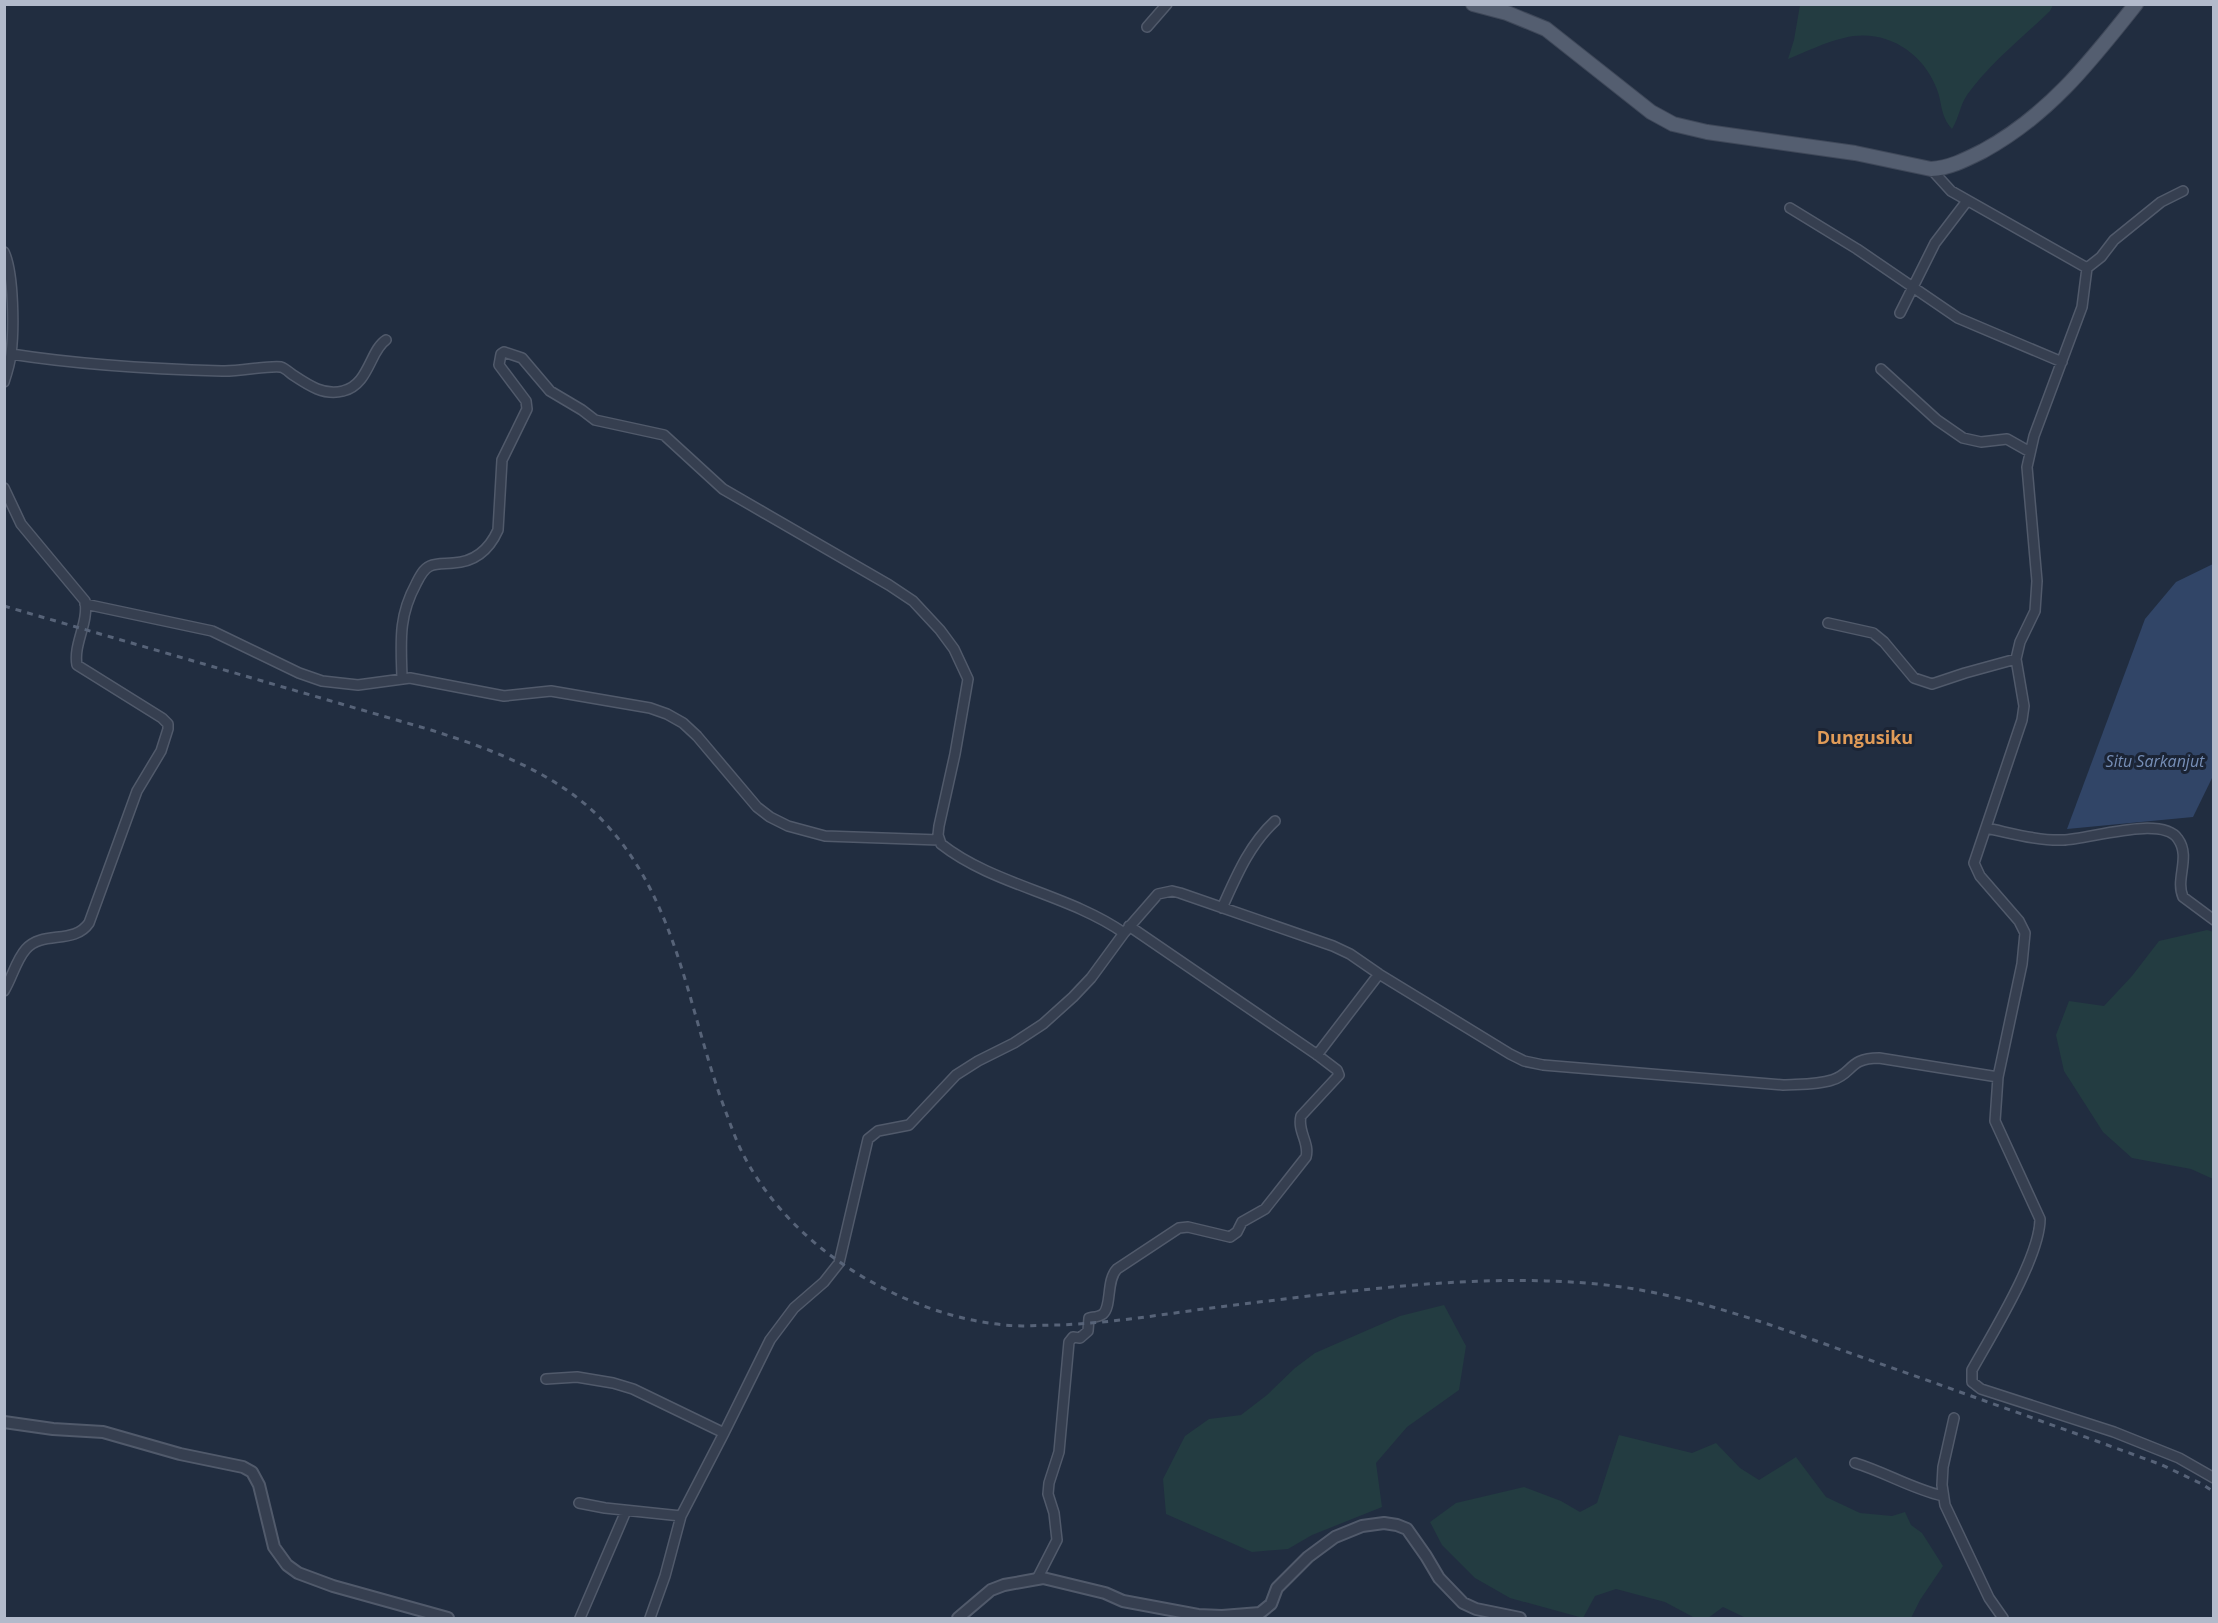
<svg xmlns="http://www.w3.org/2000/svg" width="2218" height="1623" viewBox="0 0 2218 1623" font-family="'Open Sans',sans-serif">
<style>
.green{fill:#233c41}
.water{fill:#314567}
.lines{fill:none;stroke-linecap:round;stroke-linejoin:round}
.minor-casing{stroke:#515a6b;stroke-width:12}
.tertiary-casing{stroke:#515a6b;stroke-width:14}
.primary-casing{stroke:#3f4859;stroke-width:16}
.minor{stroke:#363f50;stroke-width:9}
.tertiary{stroke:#363f50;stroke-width:10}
.primary{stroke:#545e70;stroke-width:14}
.rail{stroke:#576378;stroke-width:3;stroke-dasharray:6 6;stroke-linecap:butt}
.labels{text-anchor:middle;stroke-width:6;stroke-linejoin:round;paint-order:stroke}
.water-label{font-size:16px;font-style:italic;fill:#768eb6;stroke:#1b2435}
.quarter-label{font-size:18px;font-weight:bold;fill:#e09b58;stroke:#1b2435}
</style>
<rect width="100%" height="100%" fill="#212d40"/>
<path class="green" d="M1800 5V4L2053 5 2050 11C2022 38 1990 63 1967 95 1960 105 1959 118 1952 129 1939 114 1943 103 1936 87 1921 50 1883 28 1844 38 1825 42 1806 52 1788 59L1794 40Z
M2207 930 2214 932 2213 1179 2191 1169 2132 1158 2103 1132 2064 1071 2056 1035 2069 1001 2104 1006 2132 976 2159 941Z
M1444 1305 1466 1346 1459 1390 1407 1427 1376 1463 1382 1507 1312 1535 1288 1549 1252 1552 1166 1514 1163 1479 1185 1436 1209 1419 1241 1415 1267 1395 1295 1368 1315 1353 1400 1316Z
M1619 1435 1692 1453 1716 1443 1740 1468 1759 1480 1796 1457 1826 1497 1860 1513 1892 1516 1905 1512 1911 1525 1922 1533 1943 1566 1920 1600 1911 1618H1746L1723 1607 1708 1618H1695L1665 1602 1616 1589 1595 1596 1583 1618 1510 1598 1475 1578 1442 1545 1430 1522 1456 1503 1524 1487 1561 1501 1580 1512 1597 1503Z"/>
<path class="water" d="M2213 564V776L2193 817 2067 829 2145 619 2176 582Z"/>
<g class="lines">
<defs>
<path id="minor" d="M1147 27 1167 4
M1931 169 1951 191 2087 268 2082 307 2034 436 2027 467 2037 581 2035 611 2020 642 2016 659 2024 706 2022 720 1974 863 1980 876 2019 921 2025 933 2022 964 1998 1077 1995 1121 2040 1219C2040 1257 1992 1334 1972 1370V1382L1981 1389 2114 1432 2179 1458 2214 1478
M1790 208 1857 249 1958 318 2062 362
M4 252C14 273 14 331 11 354 10 364 7 373 4 382
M2087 268 2101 257 2114 240 2161 202 2183 191
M1900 313 1935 243 1967 201
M11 354C81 365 151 369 222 371 237 372 270 365 281 367 285 368 290 373 293 375 308 385 324 396 343 391 369 385 370 350 386 340
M1881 369 1937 420 1963 438 1981 442 2007 439 2030 452
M4 488 21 524 85 601C89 623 73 644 77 665L162 718 168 724V729L161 751 137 791 89 923C74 945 43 930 26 949 16 960 12 978 4 991
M85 604 212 631 299 673 322 681 358 685 410 678 504 696 551 691 650 708 667 714 683 723 697 736 757 807 770 817 788 826 825 836 939 840
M1828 623 1873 633 1884 642 1914 678 1932 684 1965 673 2016 659
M402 678C401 642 398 617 416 584 419 578 423 569 430 566 437 563 446 564 453 563 474 562 489 550 498 530L502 460 527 409 526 401 499 365 501 354 504 352 522 358 550 391 582 410 595 420 664 435 723 489 889 585 913 601 940 630 954 649 968 679 955 754 939 826 938 835 941 844C993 885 1068 894 1124 933
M1986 828C2011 833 2038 841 2063 840 2090 839 2162 815 2178 839 2191 857 2175 879 2183 897L2214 920
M1222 908C1236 877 1249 845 1275 821
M1317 1055 1379 974
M546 1379 577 1377 613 1383 633 1389 724 1433
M1954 1418 1943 1467 1942 1485 1945 1505 1989 1598 2003 1618
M1855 1463C1885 1472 1912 1489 1943 1496
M579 1503 605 1508 681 1516
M1037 1579 1057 1540 1054 1513 1048 1494 1049 1483 1059 1452 1069 1342 1073 1337 1080 1338 1088 1331 1089 1318C1093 1317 1099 1317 1103 1314 1112 1306 1106 1280 1117 1269L1179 1228 1188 1227 1230 1237 1237 1232 1242 1222 1265 1209 1306 1157C1310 1143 1297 1131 1301 1116L1339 1075 1337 1070 1316 1054 1129 926
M580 1618 626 1511
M650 1618 665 1576 681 1516 724 1433 770 1340 794 1308 824 1282 839 1263 868 1139 878 1131 909 1125 956 1075 978 1061 1014 1043 1043 1024 1073 997 1091 978 1124 933 1158 894 1172 891 1180 893 1333 946 1350 954 1379 974 1510 1054 1524 1061 1543 1065 1783 1085C1799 1084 1817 1085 1832 1080 1853 1074 1848 1058 1879 1058L1998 1077"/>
<path id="tertiary" d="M4 1422 53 1429 103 1432 180 1454 243 1467 252 1472 259 1485 274 1547 287 1565 298 1573 333 1586 448 1618
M958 1618 991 1590 1004 1585 1043 1578 1105 1593 1123 1601 1198 1615 1222 1616 1260 1613 1271 1604 1277 1588 1308 1557 1335 1537 1362 1526 1384 1523 1397 1525 1407 1529 1426 1556 1439 1578 1463 1603 1476 1609 1520 1618"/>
<path id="primary" d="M1473 4 1507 13 1546 29 1651 112 1673 124 1707 132 1855 153 1931 169C1950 168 1967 159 1983 151 2049 115 2090 62 2136 4"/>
</defs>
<use href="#minor" class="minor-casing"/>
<use href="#tertiary" class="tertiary-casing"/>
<use href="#primary" class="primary-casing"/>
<use href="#minor" class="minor"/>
<use href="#tertiary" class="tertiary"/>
<use href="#primary" class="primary"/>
<path class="rail" d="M4 606 431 730C493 750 558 773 604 822 678 901 688 1010 724 1107 730 1123 736 1141 744 1156 778 1221 838 1269 904 1298 936 1312 971 1322 1005 1325 1022 1327 1040 1325 1057 1325 1119 1323 1181 1311 1243 1304 1360 1290 1479 1273 1597 1284 1690 1293 1779 1328 1867 1359 1966 1394 2064 1429 2162 1465L2202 1484 2214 1492"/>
</g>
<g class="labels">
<g class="water-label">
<text x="2155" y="767">Situ Sarkanjut</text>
</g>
<g class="quarter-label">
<text x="1865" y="744">Dungusiku</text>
</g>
</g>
<rect width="2218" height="1623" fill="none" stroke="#b2bacb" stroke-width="12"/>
</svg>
